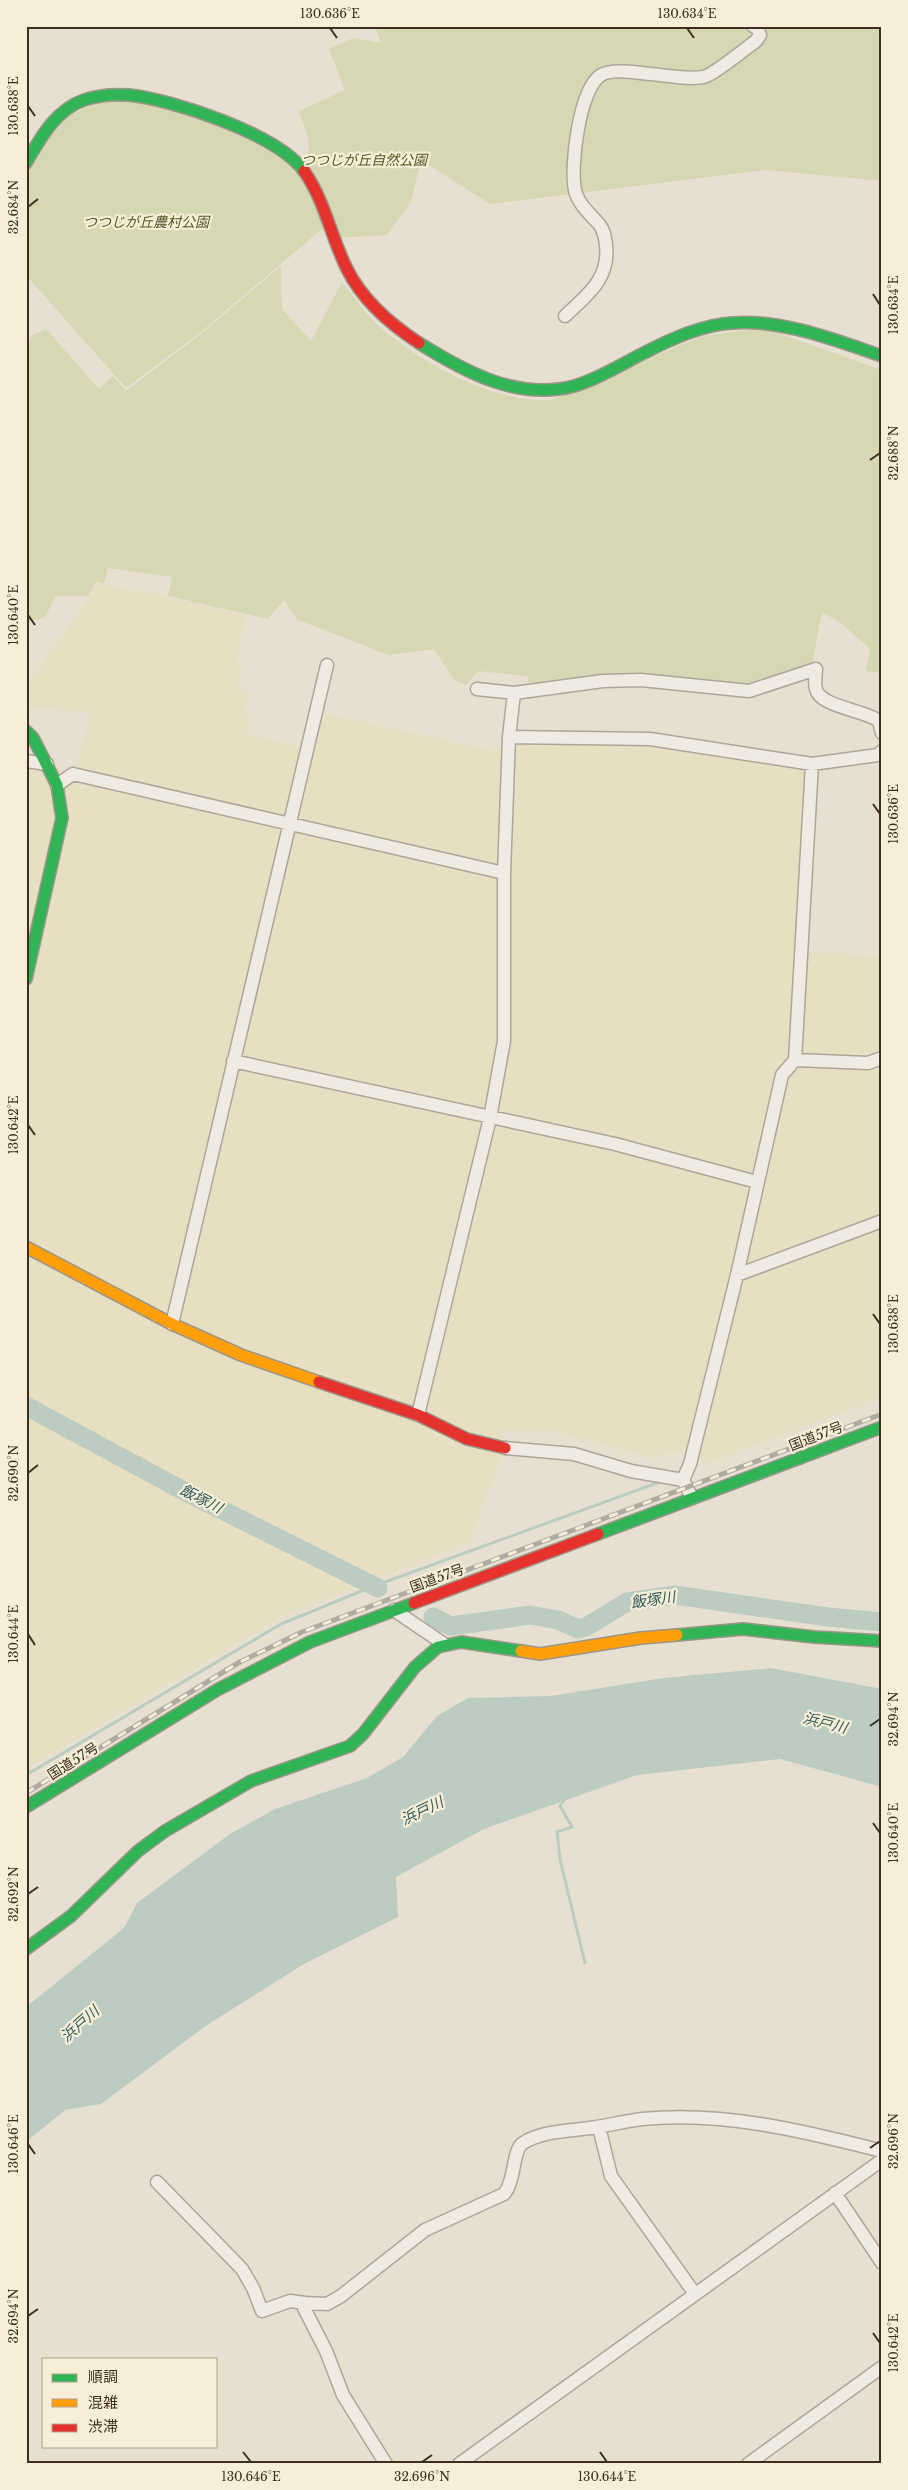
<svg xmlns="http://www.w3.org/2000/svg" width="908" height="2490" viewBox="0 0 908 2490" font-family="'Libre Baskerville','Noto Sans JP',serif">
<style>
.farmland{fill:#e6dfc2}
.green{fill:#d6d7b3}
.water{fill:#bcccc2}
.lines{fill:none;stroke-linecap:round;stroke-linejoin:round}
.stream{stroke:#bcccc2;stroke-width:3}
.river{stroke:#bcccc2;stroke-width:19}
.street-casing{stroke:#ada599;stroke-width:15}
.fast-casing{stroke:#9c958a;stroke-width:14}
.slow-casing{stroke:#9c958a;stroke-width:14}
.jam-casing{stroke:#9c958a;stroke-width:14}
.street{stroke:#efebe3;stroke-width:12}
.fast{stroke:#30b455;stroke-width:11}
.slow{stroke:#ff9f0a;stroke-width:11}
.jam{stroke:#e5322d;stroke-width:11}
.rail-casing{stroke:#afaaa2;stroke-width:5}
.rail{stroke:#f7eed8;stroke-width:3;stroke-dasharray:9;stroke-linecap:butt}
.ticks{fill:none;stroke:#3d2e20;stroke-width:2}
.labels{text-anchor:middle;stroke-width:4.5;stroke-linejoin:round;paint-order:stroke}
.park-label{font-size:14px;font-style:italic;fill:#4d5a26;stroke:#f7eed8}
.street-label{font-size:14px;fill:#3d2e20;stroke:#f7eed8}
.water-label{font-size:15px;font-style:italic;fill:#2f5d5a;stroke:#f7eed8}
.neatline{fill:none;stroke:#3d2e20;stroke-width:2}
.ticks-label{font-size:12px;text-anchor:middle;fill:#3d2e20}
</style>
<rect width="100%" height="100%" fill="#e7e0d1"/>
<path class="farmland" d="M99 584 151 593 246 616 236 664 243 665 237 689 248 691 243 712 251 715 247 734 314 750 321 713 494 751 514 742H639L809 767 798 951 880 957 882 1397 704 1464 700 1457 689 1453 669 1451 654 1458 553 1431 505 1430 502 1455 469 1543 285 1615 26 1769V768L39 770H76L91 710 26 709V686Z"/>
<path class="green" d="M375 26H882V181L767 170 490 204 421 160 411 202 387 235 335 238 329 223 202 331 126 388 26 275V163L50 124 119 93 263 137 301 167C315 145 307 134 299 111L345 90 329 49 353 38 381 43Z
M281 266 282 309 311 341 342 282C355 297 367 317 382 329 427 366 493 403 552 400L702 336 763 328 882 370V673L866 671 870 649 841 623 822 612 812 665 748 688 723 685 529 687 528 676 478 671 466 685 454 680 434 649 389 655 298 620 284 600 268 619 168 596 172 577 108 568 104 584 97 581 88 596H55L45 618 30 621 26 628V360L31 336 46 329 99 389 113 376 126 391 202 333Z"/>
<path class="water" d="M771 1668 882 1689V1787L780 1759 637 1775 484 1829 396 1877 398 1917 304 1964 207 2025 101 2104 65 2110 26 2142V2007L124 1928 137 1903 230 1834 275 1809 367 1778 403 1757 437 1716 468 1698 551 1696 663 1678Z"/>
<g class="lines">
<path class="stream" d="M26 1775 281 1624 374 1586 657 1483
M565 1799 560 1806 572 1827 557 1832 560 1859 585 1963"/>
<path class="river" d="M26 1406 180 1489 378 1588
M433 1617 451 1626 530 1615 558 1620 578 1629 586 1627 627 1602 675 1595 828 1617 882 1622"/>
<defs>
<path id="street" d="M565 316C587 295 610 279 606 245 605 237 604 230 599 224 590 214 578 204 575 190 570 167 579 89 601 75 618 64 678 82 703 77 712 76 746 48 756 41L760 35 757 28 753 26
M514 693 603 681 641 680 749 691 816 669C816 675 814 683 816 689 820 707 865 710 879 721L882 733
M509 737 650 739 812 764 878 755 882 751
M26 761 47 764
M57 785 73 774 504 873
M795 1060 868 1063 882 1058
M233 1061 615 1144 757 1182
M737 1275 882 1221
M172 1324 327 665
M418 1415 490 1118 504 1041V873L509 737 514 693 477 689
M505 1448 574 1454 631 1471 683 1480
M692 1498 683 1480 690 1464 737 1275 782 1075 795 1060 812 764
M394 1610 444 1644
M599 2127 611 2176 695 2294
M157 2182 242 2269 253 2288 262 2311 290 2301 305 2303
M835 2193 882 2263
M386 2464 343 2395 326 2351 304 2308 305 2303 327 2304 341 2296 425 2230 504 2194C516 2180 512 2150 523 2143 541 2131 569 2131 590 2128 607 2126 625 2121 642 2119 723 2111 804 2131 882 2151
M459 2464 882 2160
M748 2464 882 2367"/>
<path id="fast" d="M26 163C40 139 55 110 84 100 98 95 114 94 129 95 174 100 277 134 304 171
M419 343C465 372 518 401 574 386 599 379 623 363 646 352 673 338 702 325 732 323 782 319 835 340 882 356
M26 731 33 738 57 785 62 818 26 979
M598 1534 882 1427
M677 1635 743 1629 814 1637 882 1641
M26 1807 217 1690 310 1642 414 1603
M26 1949 71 1916 138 1851 165 1831 251 1781 350 1746 363 1734 415 1667 438 1647 461 1642 521 1651"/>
<path id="slow" d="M26 1247 172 1324 241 1355 319 1382
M521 1651 540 1654 641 1638 677 1635"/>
<path id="jam" d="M304 171C325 201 331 237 347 269 363 301 390 324 419 343
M319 1382 418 1415 467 1439 505 1448
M414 1603 598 1534"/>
</defs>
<use href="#street" class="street-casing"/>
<use href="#fast" class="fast-casing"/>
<use href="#slow" class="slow-casing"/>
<use href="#jam" class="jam-casing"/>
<use href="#street" class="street"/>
<use href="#fast" class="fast"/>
<use href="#slow" class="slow"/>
<use href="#jam" class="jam"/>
<defs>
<path id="rail" d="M26 1793 238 1663 302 1632 882 1414"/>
</defs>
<use href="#rail" class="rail-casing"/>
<use href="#rail" class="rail"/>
</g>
<path class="ticks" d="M330 28 337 38M687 28 694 38M28 106 35 116M28 207 38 199M873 294 880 305M870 460 880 453M28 615 35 625M873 804 880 814M28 1125 35 1135M873 1314 880 1324M28 1473 38 1465M28 1634 35 1645M870 1726 880 1719M873 1823 880 1833M28 1894 38 1887M28 2144 35 2154M870 2148 880 2141M28 2316 38 2309M873 2333 880 2343M243 2452 251 2462M600 2452 607 2462M422 2462 432 2455"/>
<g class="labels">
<g class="park-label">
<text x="364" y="165">つつじが丘自然公園</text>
<text x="146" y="227">つつじが丘農村公園</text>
</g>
<g class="street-label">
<text transform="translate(816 1436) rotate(-21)" y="5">国道57号</text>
<text transform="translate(437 1578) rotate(-20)" y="5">国道57号</text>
<text transform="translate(73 1761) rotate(-32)" y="5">国道57号</text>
</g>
<g class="water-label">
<text transform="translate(201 1499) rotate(27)" y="5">飯塚川</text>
<text transform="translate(653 1600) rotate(-8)" y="5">飯塚川</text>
<text transform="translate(825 1723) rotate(14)" y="5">浜戸川</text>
<text transform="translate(422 1811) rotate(-26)" y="5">浜戸川</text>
<text transform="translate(80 2024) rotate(-42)" y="5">浜戸川</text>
</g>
</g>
<rect width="908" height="2490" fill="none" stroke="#f7eed8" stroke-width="55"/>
<rect x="42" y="2358" width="175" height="90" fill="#f7eed8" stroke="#ada18e"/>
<rect x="52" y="2374" width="25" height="8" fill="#30b455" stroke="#ada18e"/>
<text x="88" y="2382" font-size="15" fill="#3d2e20">順調</text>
<rect x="52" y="2399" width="25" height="8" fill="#ff9f0a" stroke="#ada18e"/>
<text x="88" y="2408" font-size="15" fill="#3d2e20">混雑</text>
<rect x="52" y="2424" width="25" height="8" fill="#e5322d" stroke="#ada18e"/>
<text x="88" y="2432" font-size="15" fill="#3d2e20">渋滞</text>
<rect x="28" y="28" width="852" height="2434" class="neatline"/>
<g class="ticks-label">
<text x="330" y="18">130.636°E</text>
<text x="687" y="18">130.634°E</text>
<text transform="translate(14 106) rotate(-90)" y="4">130.638°E</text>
<text transform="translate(14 207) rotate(-90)" y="4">32.684°N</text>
<text transform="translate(894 305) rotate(-90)" y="4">130.634°E</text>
<text transform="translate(894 453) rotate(-90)" y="4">32.688°N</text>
<text transform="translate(14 615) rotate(-90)" y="4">130.640°E</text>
<text transform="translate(894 814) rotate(-90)" y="4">130.636°E</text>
<text transform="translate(14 1125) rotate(-90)" y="4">130.642°E</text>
<text transform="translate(894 1324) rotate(-90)" y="4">130.638°E</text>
<text transform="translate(14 1473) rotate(-90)" y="4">32.690°N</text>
<text transform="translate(14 1634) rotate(-90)" y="4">130.644°E</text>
<text transform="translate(894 1719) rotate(-90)" y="4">32.694°N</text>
<text transform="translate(894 1833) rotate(-90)" y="4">130.640°E</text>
<text transform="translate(14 1894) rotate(-90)" y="4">32.692°N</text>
<text transform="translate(894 2141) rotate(-90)" y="4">32.696°N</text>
<text transform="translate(14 2144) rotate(-90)" y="4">130.646°E</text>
<text transform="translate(14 2316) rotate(-90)" y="4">32.694°N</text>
<text transform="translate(894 2343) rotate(-90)" y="4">130.642°E</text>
<text x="251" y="2481">130.646°E</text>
<text x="422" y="2481">32.696°N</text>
<text x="607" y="2481">130.644°E</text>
</g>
</svg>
